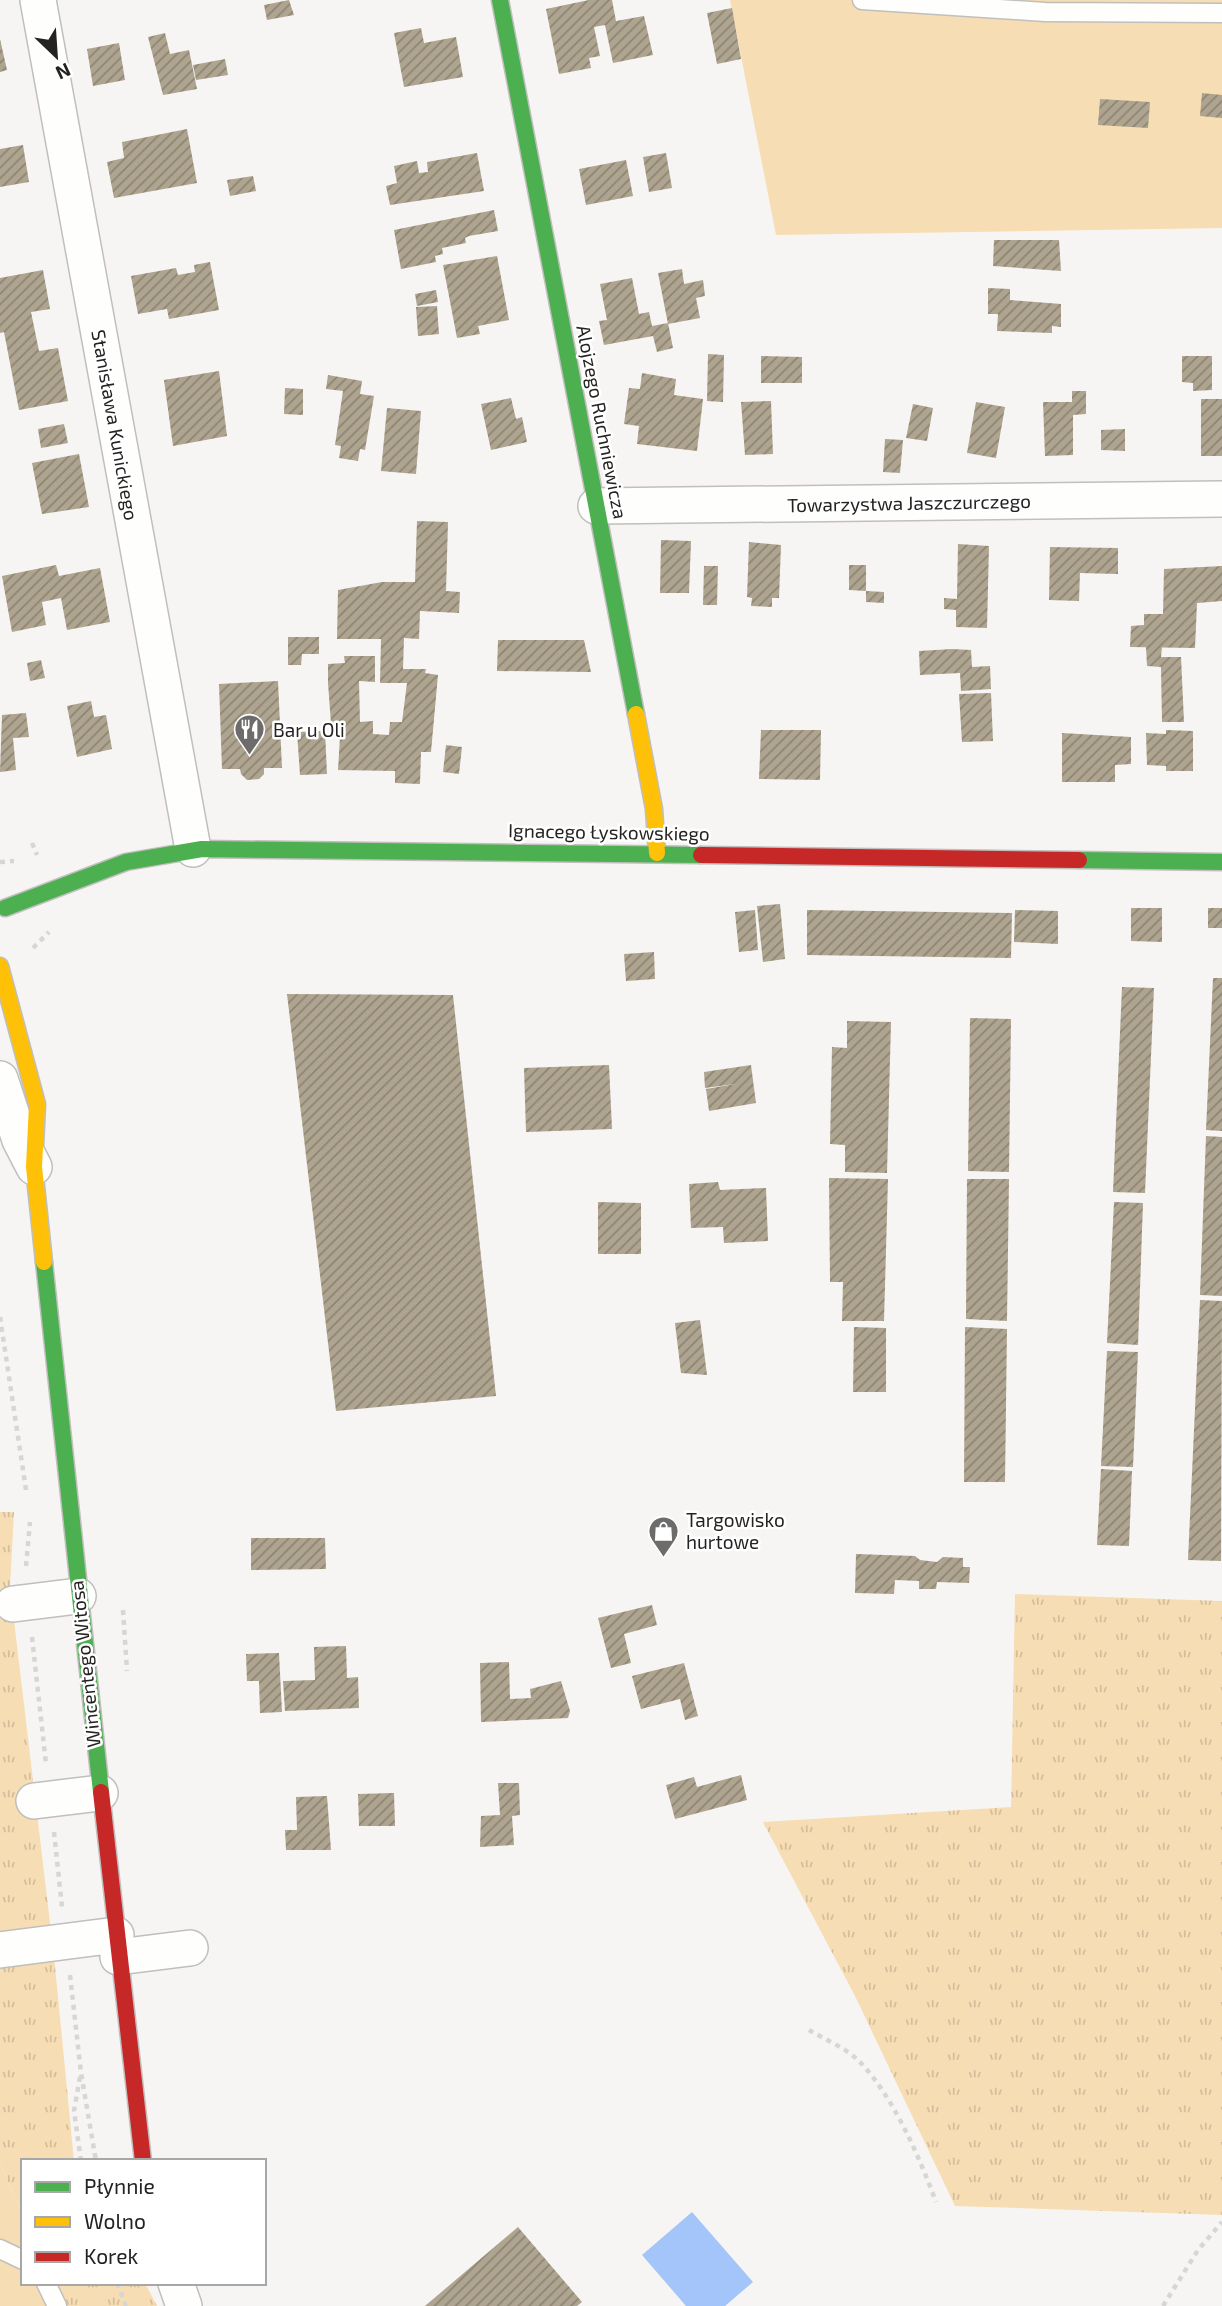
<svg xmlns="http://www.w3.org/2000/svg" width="1222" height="2306" viewBox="0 0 1222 2306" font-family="'Exo 2',sans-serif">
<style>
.grass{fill:url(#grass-tufts)}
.garden{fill:#f7ddb3}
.water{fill:#a4c5f9}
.building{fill:url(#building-hatch)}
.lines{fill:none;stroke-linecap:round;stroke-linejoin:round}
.lane-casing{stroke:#c0bfbd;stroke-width:21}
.street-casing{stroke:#c0bfbd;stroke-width:38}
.fast-casing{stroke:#c0bfbd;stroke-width:19}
.slow-casing{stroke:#c0bfbd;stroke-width:19}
.jam-casing{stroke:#c0bfbd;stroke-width:19}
.path{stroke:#d6d6d5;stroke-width:4.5;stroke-dasharray:5 5;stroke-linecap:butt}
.lane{stroke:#fefefd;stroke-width:18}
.street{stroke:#fefefd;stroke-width:35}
.fast{stroke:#4caf50;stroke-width:16}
.slow{stroke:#ffc107;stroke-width:16}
.jam{stroke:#c62828;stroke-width:16}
.labels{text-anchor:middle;stroke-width:5;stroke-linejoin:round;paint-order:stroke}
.street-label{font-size:19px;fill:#242322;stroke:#fff}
.poi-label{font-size:19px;fill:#242322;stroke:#fff;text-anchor:start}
</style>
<defs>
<pattern id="grass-tufts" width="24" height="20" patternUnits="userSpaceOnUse" patternTransform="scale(1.75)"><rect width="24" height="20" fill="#f7ddb3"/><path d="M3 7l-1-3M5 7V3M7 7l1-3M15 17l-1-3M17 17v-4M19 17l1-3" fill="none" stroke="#d4bd9a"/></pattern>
<pattern id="building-hatch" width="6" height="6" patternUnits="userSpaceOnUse" patternTransform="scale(1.75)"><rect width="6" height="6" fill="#aea48f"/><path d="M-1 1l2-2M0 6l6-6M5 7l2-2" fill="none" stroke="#8d8574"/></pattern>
</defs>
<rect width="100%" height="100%" fill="#f7f5f3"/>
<path class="grass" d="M0 1512H14L10 1587 54 1956 74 2161H23V2215L0 2164Z
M1015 1594 1222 1601V2215L955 2206 855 1996 763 1822 1011 1807Z
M56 2283H145L157 2306H67Z"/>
<path class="garden" d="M730 0H1222V228L776 235Z
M0 2164 23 2215V2283H56L67 2306H0Z"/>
<path class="water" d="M692 2212 753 2282 725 2306H686L642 2255Z"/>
<path class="building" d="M289 0 294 15 267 20 264 5Z
M589 0H612L616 21 644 16 653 55 613 63 605 25 594 27 600 56 589 58 591 68 559 74 546 9Z
M732 8 741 59 717 64 707 13Z
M421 28 424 43 456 37 463 77 404 87 394 33Z
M165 33 170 54 189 50 197 89 163 95 148 37Z
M0 39 7 70 0 72Z
M119 43 125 80 93 86 87 49Z
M225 59 228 75 196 80 193 65Z
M1202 93 1222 95V118L1200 116Z
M1100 99 1150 102 1148 128 1098 125Z
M187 129 197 183 114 198 107 162 124 158 122 142Z
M23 145 29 182 0 187V149Z
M477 153 484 191 390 205 386 186 397 183 394 166 417 161 419 173 428 172 427 162Z
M666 153 672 188 649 192 643 157Z
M626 160 633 196 586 205 579 169Z
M253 176 256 191 230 196 227 180Z
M494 210 498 231 469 236 465 238 466 243 442 248 443 254 435 256 436 262 401 269 394 230Z
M994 240H1059L1061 271 993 266Z
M497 256 509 320 478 326 480 334 457 338 443 265Z
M210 262 219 310 169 319 167 309 138 314 131 276 176 268 178 275 195 272 194 265Z
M682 269 684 284 703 280 705 296 696 298 700 318 668 324 658 273Z
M43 270 50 309 31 312 39 351 58 348 68 401 19 410 4 332 0 333V278Z
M632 278 639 314 649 312 652 326 668 323 673 348 657 352 653 336 604 345 599 321 607 320 600 284Z
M988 288 1010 289V300L1061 304V327L1052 326V333L997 331 998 314H988Z
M436 290 438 302 417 306 415 294Z
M437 306 439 334 418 336 416 307Z
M708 354 724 355 723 402 707 401Z
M761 356 802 357V383H761Z
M1182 356H1212V390L1193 391V383L1182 382Z
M219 371 227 436 173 446 164 380Z
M642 373 676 379 674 395 703 399 697 451 637 444 639 426 624 424 629 388 640 389Z
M328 375 362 381 360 394 374 396 365 450 360 449 358 461 339 458 341 446 335 445 343 391 326 389Z
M285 388 303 389V415L284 414Z
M1072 391H1086V414L1073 415V455L1045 456 1043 402H1072Z
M511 398 516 419 522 417 527 442 491 450 481 404Z
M1201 399H1222V456H1201Z
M771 401 773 454 745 455 741 402Z
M976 402 1005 407 996 458 967 453Z
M913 404 933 408 927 441 906 438Z
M387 408 421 411 416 474 381 471Z
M64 424 68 443 41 448 38 429Z
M1125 429V451L1101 450V430Z
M885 439 903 440 900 473 883 472Z
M79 454 89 507 42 514 32 463Z
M417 521 448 522 446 591 460 592 459 613 420 611 419 639 404 638 403 669H426L425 673 438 675 431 752H421L420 784 395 783V771L338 770 340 737H332L328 683V664L345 663 344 656H375V682L359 681 360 722 373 721V734L389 735 390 722H402L407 683H380L381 639H337L338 590 382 582H415Z
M661 540 691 541 689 593H660Z
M749 542 781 545 779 598H772V607L751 606 752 598 747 597Z
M958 544 989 546 987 628 956 627V610L944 609V598L957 599Z
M1050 547 1118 548V574L1080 573 1079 601 1049 600Z
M56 565 59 576 100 568 110 622 67 630 61 598 42 602 46 625 12 632 2 576Z
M849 565H866V591L884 592V603L866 602V591L849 590Z
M704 566H718L717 605H703Z
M1222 566V601L1197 603 1195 648 1130 647 1131 626 1144 625V614H1163L1164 569Z
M288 637H319V654H302L301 665H288Z
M498 640H584L591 672 497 671Z
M1146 647H1162L1161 657H1181L1184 722H1162L1161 667 1147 666Z
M952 649 971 650 972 667 990 666 991 689 961 691 960 673 920 675 919 651Z
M41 660 45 678 30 681 27 663Z
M278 681 282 768H264V774L259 779 247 780 241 774 240 769H222L219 684Z
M991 693 993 741 962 742 959 694Z
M91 701 94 717 106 715 112 749 77 757 67 706Z
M26 713 29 737 13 738 16 770 0 772 2 715Z
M761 730H821L820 780 759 779Z
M1166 730 1193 731V771H1166V766L1147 765 1146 733 1166 734Z
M325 731 327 774 300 775 297 732Z
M1062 733 1131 737V764L1115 765V782H1062Z
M446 745 462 747 459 774 443 772Z
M780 904 785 959 763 962 757 906Z
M1131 908H1162V942L1131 941Z
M1208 908H1222V928H1208Z
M755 910 758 950 739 952 735 912Z
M807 910 1012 913 1011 958 807 955Z
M1015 910 1058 911V944L1014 942Z
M654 952 655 979 626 981 624 954Z
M1213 978H1222V1131L1206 1130Z
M1122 987 1154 988 1145 1193 1113 1192Z
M287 994 453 995 496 1396 336 1411Z
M970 1018 1011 1019 1009 1172 968 1171Z
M847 1021 891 1022 887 1173 845 1172V1145L830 1144 832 1047 847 1048Z
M609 1065 612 1129 526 1132 524 1068Z
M751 1065 756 1103 709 1111 706 1089 735 1084 705 1088 704 1072Z
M1206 1136 1222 1137V1296L1200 1295Z
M829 1178 888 1179 884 1321H842L843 1282H830Z
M967 1179H1009L1007 1321 966 1319Z
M718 1182 720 1190 766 1188 768 1241 724 1243 723 1227 691 1228 689 1184Z
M598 1202 641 1203V1254H598Z
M1114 1202 1143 1203 1138 1345 1107 1343Z
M1200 1300 1222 1301 1221 1561 1188 1560Z
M700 1320 707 1375 681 1373 675 1323Z
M854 1327 886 1328V1392H853Z
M965 1327 1007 1329 1005 1482H964Z
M1107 1351 1138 1352 1133 1467 1101 1466Z
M1101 1469 1132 1471 1129 1546 1097 1545Z
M251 1538H325L326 1569 251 1570Z
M856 1554 915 1556 920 1560 937 1562 943 1557 963 1558V1567H970L969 1583 937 1582 936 1589H919V1581L895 1580 894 1594 855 1593Z
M652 1605 657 1625 624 1634 631 1663 611 1668 598 1618Z
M346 1646 347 1678 358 1677 359 1708 285 1711 283 1681 315 1680 314 1647Z
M279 1653 282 1712 260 1713 259 1681H247L246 1654Z
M509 1662 510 1699 531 1698 530 1689 561 1681 570 1711 568 1718 481 1722 480 1663Z
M684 1663 698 1716 685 1720 680 1699 641 1709 632 1676Z
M741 1775 747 1800 675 1819 666 1785 694 1777 697 1787Z
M498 1783H519L520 1815 512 1816 514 1845 480 1847 481 1816 500 1815Z
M394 1793 395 1826H359L358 1794Z
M327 1796 331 1850H286L285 1830H297L296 1797Z
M518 2227 582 2302 577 2306H425Z"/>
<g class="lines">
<defs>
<path id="lane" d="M862 0 1045 12 1222 13
M0 2249 23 2260
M46 2283 57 2306"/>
<path id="street" d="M38 0 193 849
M596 506 1222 499
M0 1079 20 1140 34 1167
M13 1604 78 1596
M34 1801 100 1793
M0 1950 116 1935
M118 1957 190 1948
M176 2283 184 2306"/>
<path id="fast" d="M500 0 636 714
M1079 860 1222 862
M5 908 126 862 202 849 701 855
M44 1262 101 1792"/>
<path id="slow" d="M636 714 654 809 657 853
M0 966 37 1104 34 1167 44 1262"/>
<path id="jam" d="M701 855 1079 860
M101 1792 143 2161"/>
</defs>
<use href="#lane" class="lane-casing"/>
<use href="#street" class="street-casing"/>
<use href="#fast" class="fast-casing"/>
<use href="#slow" class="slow-casing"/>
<use href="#jam" class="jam-casing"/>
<path class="path" d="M32 843 37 855
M0 862 14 861
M33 948 49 932
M0 1317 26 1490
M26 1566 30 1522
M123 1610 127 1671
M32 1637 46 1764
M54 1832 62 1907
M70 1975 81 2073 96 2161
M809 2030C824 2039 846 2048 859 2061 893 2096 919 2156 936 2202
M80 2077 74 2111 81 2161
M117 2283 126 2306
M1163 2306 1198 2250 1222 2222"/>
<use href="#lane" class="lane"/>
<use href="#street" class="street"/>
<use href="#fast" class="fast"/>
<use href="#slow" class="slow"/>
<use href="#jam" class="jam"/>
</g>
<defs>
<symbol id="restaurant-pin" viewBox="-11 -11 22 30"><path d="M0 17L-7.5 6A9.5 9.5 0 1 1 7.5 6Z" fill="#6e6c6b" stroke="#fff"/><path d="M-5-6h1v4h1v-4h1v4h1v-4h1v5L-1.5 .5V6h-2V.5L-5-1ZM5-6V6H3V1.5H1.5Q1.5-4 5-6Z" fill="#fff"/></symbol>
<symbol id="shop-pin" viewBox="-11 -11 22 30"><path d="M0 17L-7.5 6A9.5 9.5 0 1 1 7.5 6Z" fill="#6e6c6b" stroke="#fff"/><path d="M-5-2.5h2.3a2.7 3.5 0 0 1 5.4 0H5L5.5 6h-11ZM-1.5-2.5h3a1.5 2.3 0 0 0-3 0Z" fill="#fff"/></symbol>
</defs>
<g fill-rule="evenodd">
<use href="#restaurant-pin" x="232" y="712" width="35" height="47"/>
<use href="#shop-pin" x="646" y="1514" width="35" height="47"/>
</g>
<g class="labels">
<g class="street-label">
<text transform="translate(602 422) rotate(79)" y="7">Alojzego Ruchniewicza</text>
<text transform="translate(115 425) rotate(80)" y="7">Stanisława Kunickiego</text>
<text transform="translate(909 503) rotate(-1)" y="7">Towarzystwa Jaszczurczego</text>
<text transform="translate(609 832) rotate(1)" y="7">Ignacego Łyskowskiego</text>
<text transform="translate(85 1664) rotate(-96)" y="7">Wincentego Witosa</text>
</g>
<g class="poi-label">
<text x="273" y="737">Bar u Oli</text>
<text x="686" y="1527">Targowisko<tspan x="686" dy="22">hurtowe</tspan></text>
</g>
</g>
<rect x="21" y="2159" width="245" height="126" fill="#ffffff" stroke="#a7a7a7" stroke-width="2"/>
<rect x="35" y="2182" width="35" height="10" fill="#4caf50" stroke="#a7a7a7" stroke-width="2"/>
<text x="84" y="2194" font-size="21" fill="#242322">Płynnie</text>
<rect x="35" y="2217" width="35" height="10" fill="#ffc107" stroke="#a7a7a7" stroke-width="2"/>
<text x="84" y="2229" font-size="21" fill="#242322">Wolno</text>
<rect x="35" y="2252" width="35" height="10" fill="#c62828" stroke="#a7a7a7" stroke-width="2"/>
<text x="84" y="2264" font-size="21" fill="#242322">Korek</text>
<g transform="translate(56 56) rotate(155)" stroke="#ffffff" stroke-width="5" paint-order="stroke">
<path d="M0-5L12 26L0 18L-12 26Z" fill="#242322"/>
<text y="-10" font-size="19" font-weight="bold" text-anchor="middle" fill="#242322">N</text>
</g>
</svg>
